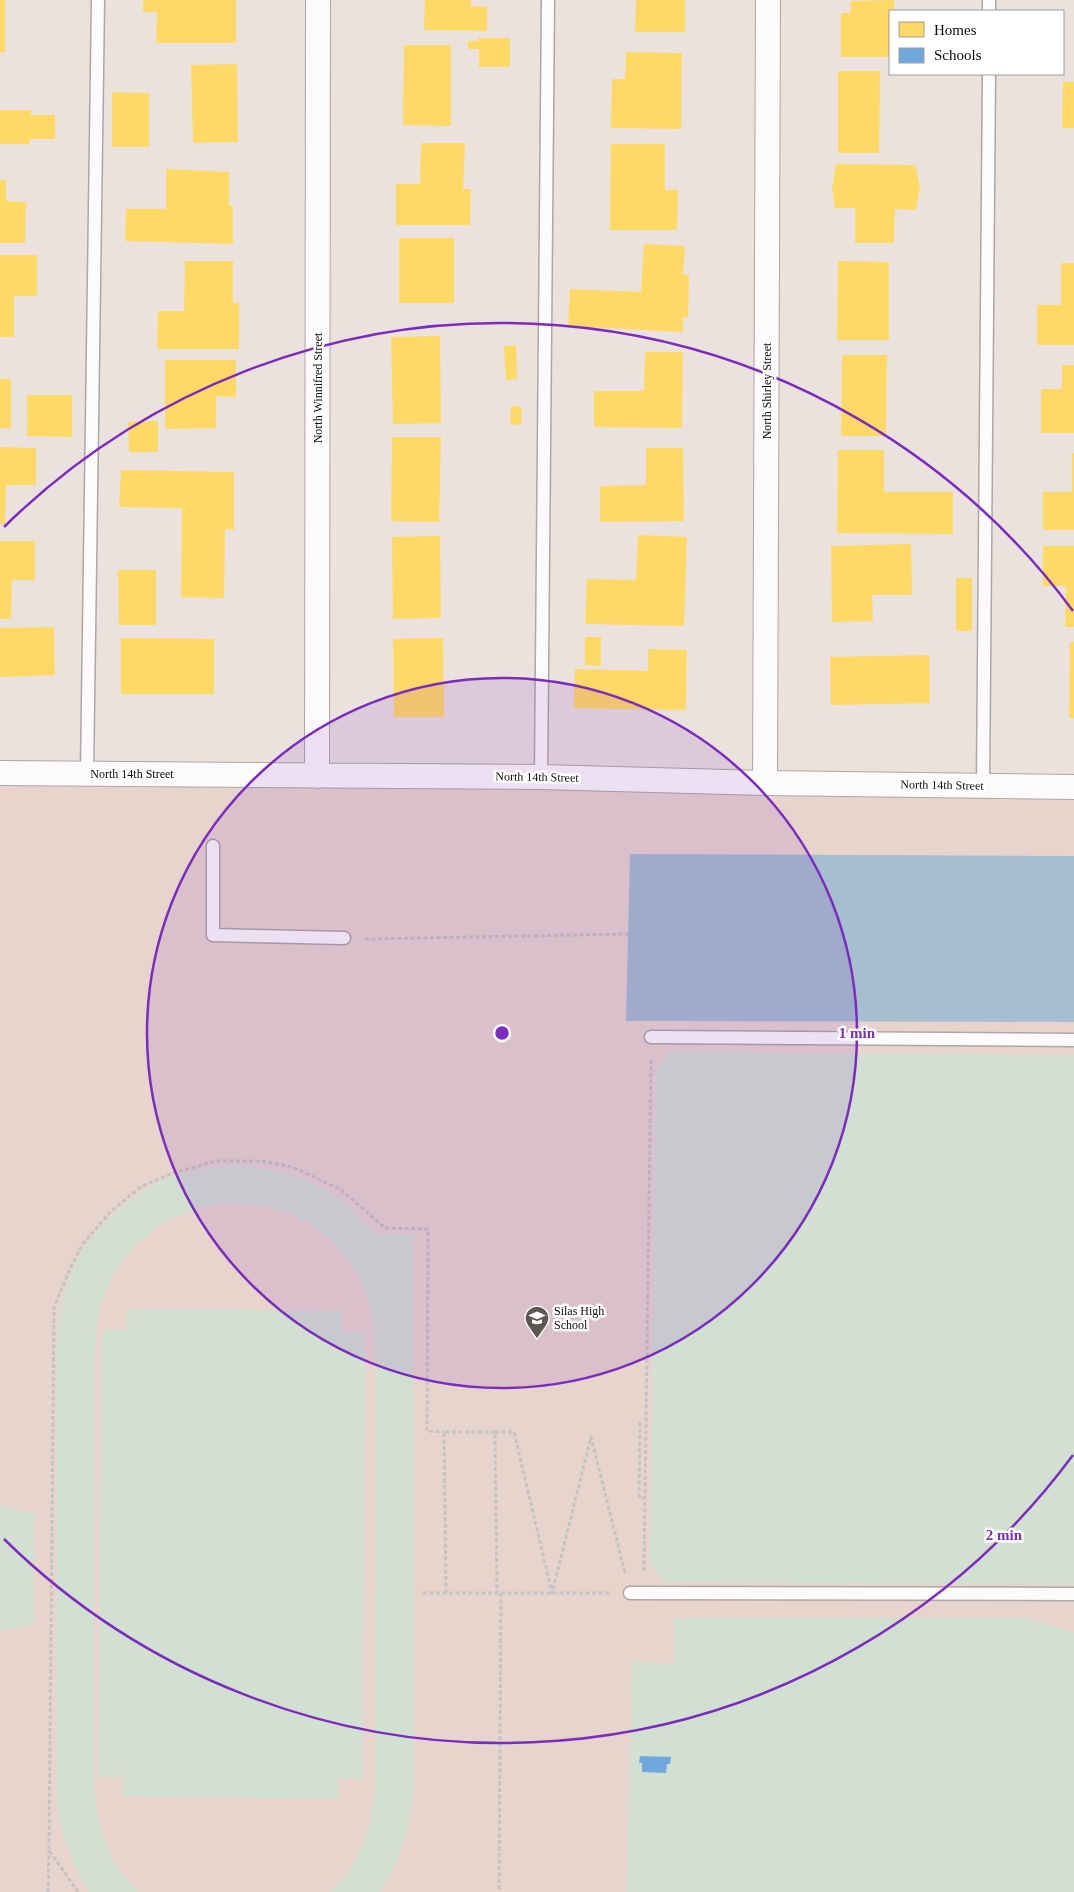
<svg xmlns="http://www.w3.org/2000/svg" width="1074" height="1892" viewBox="0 0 1074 1892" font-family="'Times New Roman',serif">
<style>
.built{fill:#e7d5cd}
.green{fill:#d2e0d1}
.water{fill:#a6bece}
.homes{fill:#ffd966}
.schools{fill:#6fa8dc}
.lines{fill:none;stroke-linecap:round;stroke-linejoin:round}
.service-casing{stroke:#aea7a3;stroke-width:15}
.minor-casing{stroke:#aea7a3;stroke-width:26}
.path{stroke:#c5c2c1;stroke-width:3;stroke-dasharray:4 2.5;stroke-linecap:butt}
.service{stroke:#fcfafa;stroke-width:12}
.minor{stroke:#fcfafa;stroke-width:24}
.ring{fill:none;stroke:#7b2cbf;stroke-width:2.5}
.labels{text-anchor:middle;stroke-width:5;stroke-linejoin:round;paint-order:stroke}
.street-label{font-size:12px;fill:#110b09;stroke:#fff}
.poi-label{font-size:12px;fill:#110b09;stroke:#fff;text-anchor:start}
.centre{fill:#7b2cbf;stroke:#fff;stroke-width:2.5}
.ring-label{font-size:15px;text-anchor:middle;font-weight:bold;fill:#7b2cbf;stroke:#fff;stroke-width:5;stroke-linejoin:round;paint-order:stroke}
</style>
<rect width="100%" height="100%" fill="#ebe1dd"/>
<path class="built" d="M0 773 1074 787V1892H0Z"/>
<path class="green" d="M667 1052 1074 1055V1585L666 1582 650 1564 656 1074Z
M237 1165C298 1171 336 1187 376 1234H413V1790C409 1831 402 1856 380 1892H330C360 1866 372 1828 375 1790V1344C374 1319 370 1297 358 1275 302 1170 147 1184 105 1293 98 1308 97 1324 95 1341L94 1790C97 1828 109 1866 139 1892H89C68 1858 60 1830 57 1790V1341C59 1320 62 1300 68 1281 86 1233 129 1191 177 1175 197 1168 217 1167 237 1165Z
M127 1309 342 1311V1332H365L362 1779 338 1778V1799L123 1796V1777H99L102 1330H127Z
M0 1506 35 1514 34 1624 0 1630Z
M674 1618H1024L1074 1632V1892H627L632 1662 675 1664Z"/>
<path class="water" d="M630 854 1074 856V1022L626 1021Z"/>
<path class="homes" d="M0 0H5V52H0Z
M143 0H236V43H156L157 12H143Z
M425 0H471V6L487 7V31L424 30Z
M636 0H685V32H635Z
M894 0V11H890V57H841V13H851V1Z
M478 38H510V67H479V49H468V41H478Z
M404 45H451V126L403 125Z
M626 52 682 53 681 129 611 128 612 79H625Z
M237 64 238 142 193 143 191 65Z
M838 71H880L879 153H838Z
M1063 82H1074V128H1062Z
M112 92 149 93V147H112Z
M0 110H31V115H55V139H30V144H0Z
M421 143H465L463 189H471L470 225H396V184H420Z
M611 144H665V190H678L677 230H610Z
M836 164 915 165 920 187 916 210 895 209 894 243H855V208H835L832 188Z
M166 169 229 172V206H233V244L125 241 126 209H166Z
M0 180H6V201L26 202 25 243H0Z
M399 238H454V303H399Z
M644 244 685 246 683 275H689L688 317H683V332L568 326 570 289 641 292Z
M0 255H37V296H14V337H0Z
M185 261H233V303H239V349H157L158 311H184Z
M838 261 889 262V340H837Z
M1061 263H1074V345H1037V305H1061Z
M440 336 441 423 393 424 391 337Z
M516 345 517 379 506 380 504 346Z
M645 352H683L682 428 594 427V391H644Z
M842 355H887L886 436H841Z
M165 360H236V397L216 396V428L165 429Z
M1062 365H1074V433H1041V389H1062Z
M0 379H11V428H0Z
M27 395H72V437L27 436Z
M511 406 522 407 521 425 510 424Z
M158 421V452H129L128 422Z
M392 437H441L439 522 391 521Z
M0 447 36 448V485H6L5 524H0Z
M646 448H683L684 521 600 522V486L646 485Z
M838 450H884V492H953V534L837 533Z
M1072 453H1074V530H1043V492H1072Z
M121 470 234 472V530L225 529 224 598 181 597 182 508 119 507Z
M638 535 687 537 684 626 585 624 587 579 636 580Z
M440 536 441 618 393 619 392 537Z
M0 541H35V580H12L11 619H0Z
M911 544 912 595H872L873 621 832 622 831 546Z
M1043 546H1074V627H1065L1066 586H1043Z
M118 570H156V625H119Z
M956 578H972V631H956Z
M54 627 55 675 0 677V628Z
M585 637H601V666L585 665Z
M121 638 214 639V694H121Z
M443 638 444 717H394L393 639Z
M1070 642H1074V718H1069Z
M648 649 687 650 686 710 574 708 575 669 648 671Z
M929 655 930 703 831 705 830 657Z"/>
<path class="schools" d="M640 1756 671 1757 670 1764H667L666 1773 642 1772V1763H639Z"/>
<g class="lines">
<defs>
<path id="service" d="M989 11V0
M87 774 98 0
M541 777 548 0
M983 785 989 74
M213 846V935L344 938
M651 1037 1074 1040
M630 1593 1074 1594"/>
<path id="minor" d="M0 773 541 777 765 783 1074 787
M317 776 318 0
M765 783 768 0"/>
</defs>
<use href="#service" class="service-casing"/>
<use href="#minor" class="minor-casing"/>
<path class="path" d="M365 939 628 934
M640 1422 639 1498H645
M495 1432H514L552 1593 591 1437 625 1573
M644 1571 651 1058
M423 1593H501L499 1892
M446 1593 444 1432H495L497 1593
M501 1593H609
M48 1892 49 1850
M78 1892 49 1850 54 1307 70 1269 82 1245 111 1211 142 1186 173 1173 216 1161H261L292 1167 340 1189 385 1228 428 1229 427 1431 444 1432"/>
<use href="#service" class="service"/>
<use href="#minor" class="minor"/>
</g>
<circle cx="502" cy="1033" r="355" fill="#7b2cbf" fill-opacity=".12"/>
<g class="ring">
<circle cx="502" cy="1033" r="355"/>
<path d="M1073 1455A710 710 0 0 1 4 1539M4 527A710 710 0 0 1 1073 611"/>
</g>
<defs>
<symbol id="school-pin" viewBox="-11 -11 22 30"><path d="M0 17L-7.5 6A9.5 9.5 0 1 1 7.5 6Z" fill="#5d5653" stroke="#fff"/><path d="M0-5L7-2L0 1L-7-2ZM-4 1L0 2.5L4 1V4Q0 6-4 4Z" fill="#fff"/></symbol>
</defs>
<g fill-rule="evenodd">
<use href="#school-pin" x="523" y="1304" width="28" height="38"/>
</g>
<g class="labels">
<g class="street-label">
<text transform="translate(318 388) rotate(-90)" y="4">North Winnifred Street</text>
<text transform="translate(767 391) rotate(-90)" y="4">North Shirley Street</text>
<text x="132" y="778">North 14th Street</text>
<text transform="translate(537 777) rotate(1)" y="4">North 14th Street</text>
<text transform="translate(942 785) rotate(1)" y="4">North 14th Street</text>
</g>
<g class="poi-label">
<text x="554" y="1315">Silas High<tspan x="554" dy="14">School</tspan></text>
</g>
</g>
<circle cx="502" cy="1033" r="8" class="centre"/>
<g class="ring-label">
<text x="857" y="1038">1 min</text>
<text x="1004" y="1540">2 min</text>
</g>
<rect x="889" y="10" width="175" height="65" fill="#ffffff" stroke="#a09d9d"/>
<rect x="899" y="22" width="25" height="15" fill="#ffd966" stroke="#a09d9d"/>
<text x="934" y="35" font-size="15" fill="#110b09">Homes</text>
<rect x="899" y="48" width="25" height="15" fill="#6fa8dc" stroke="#a09d9d"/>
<text x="934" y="60" font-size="15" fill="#110b09">Schools</text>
</svg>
